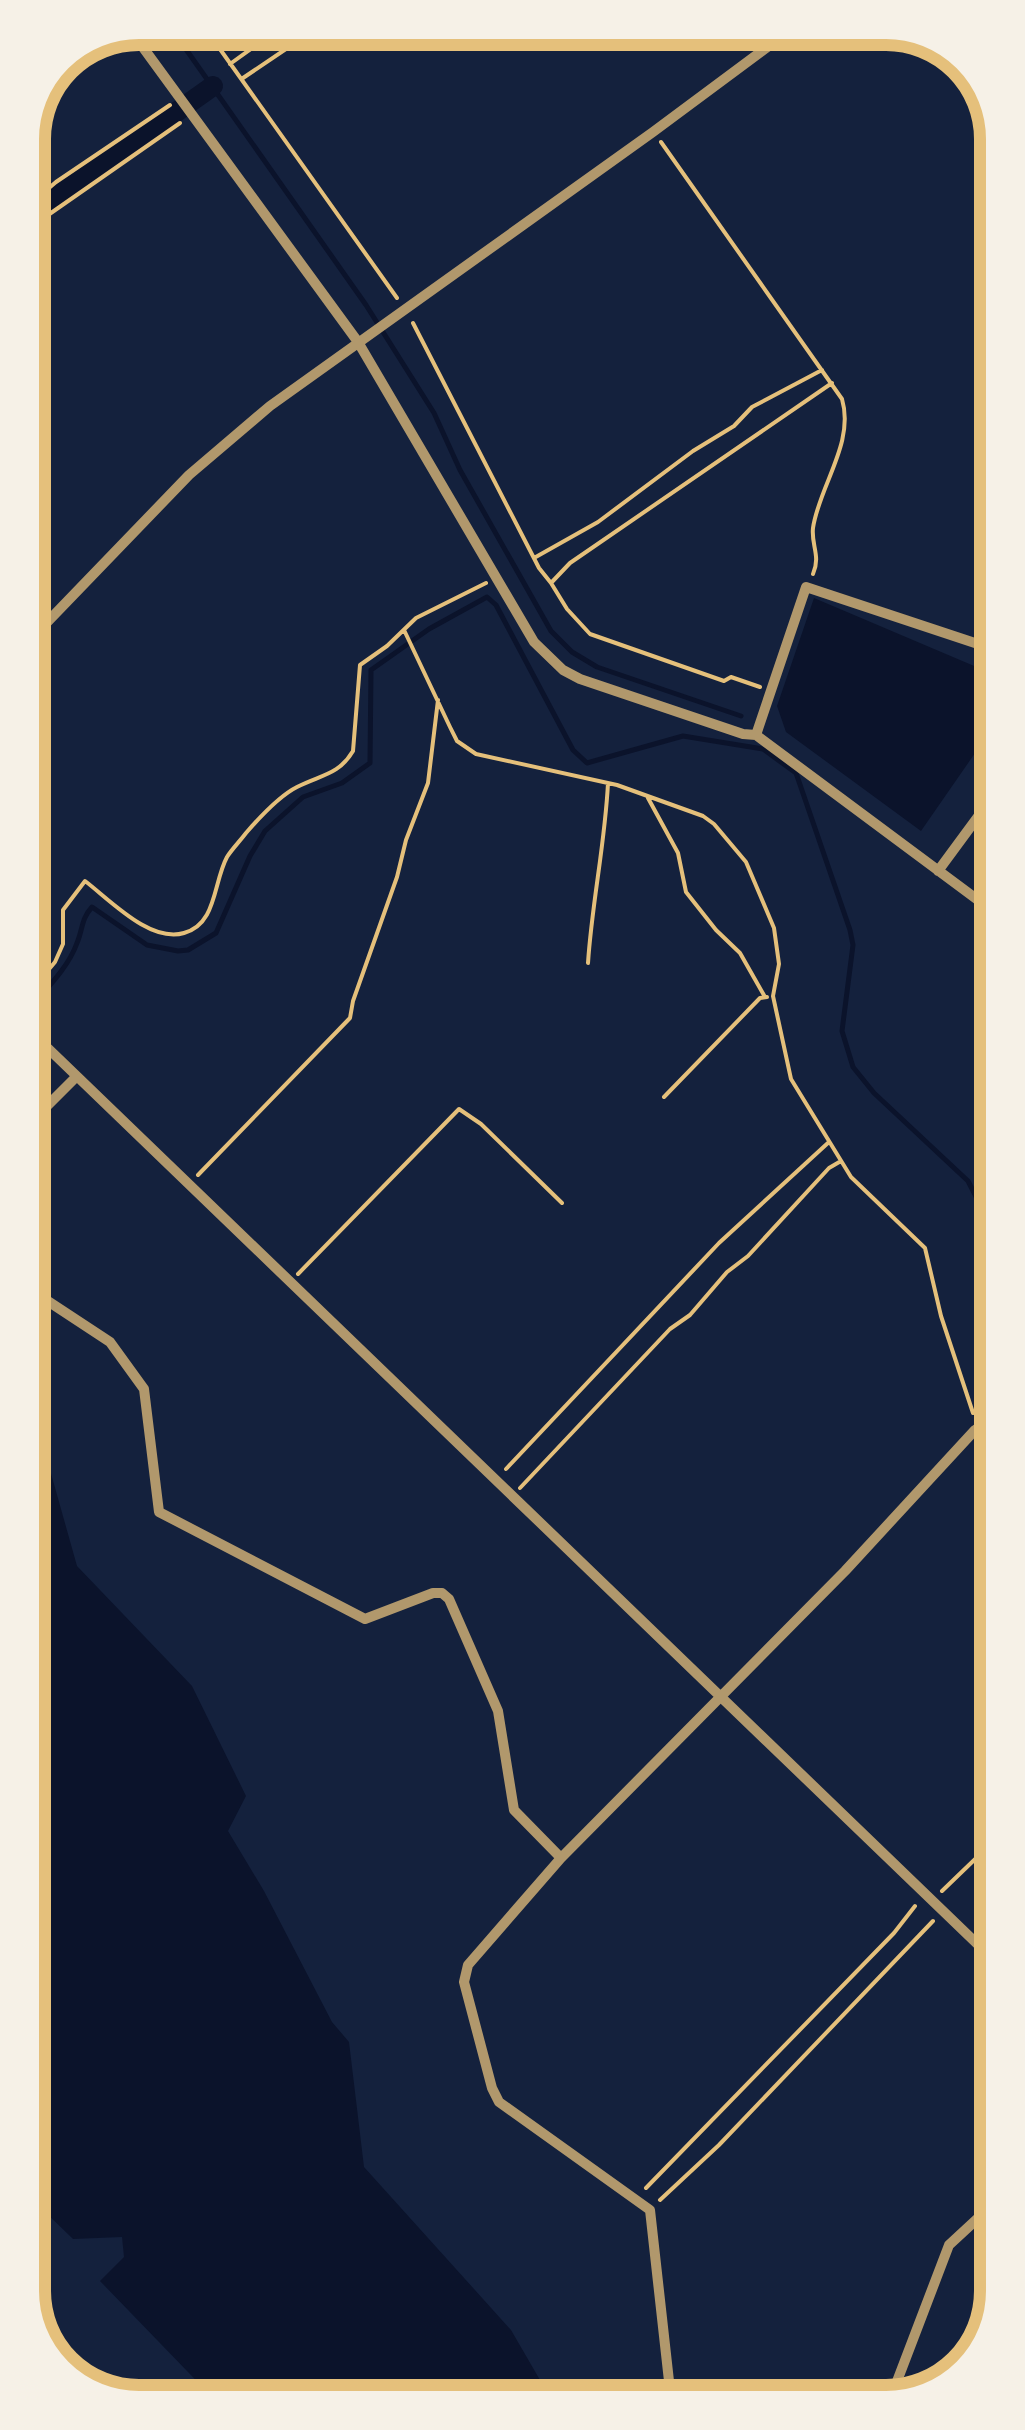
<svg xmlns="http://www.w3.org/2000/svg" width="1025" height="2430" viewBox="0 0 1025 2430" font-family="'Golos Text',sans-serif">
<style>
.water{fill:#0b132b}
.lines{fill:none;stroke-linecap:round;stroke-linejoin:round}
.stream{stroke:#0b132b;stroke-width:5}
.canal{stroke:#0b132b;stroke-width:20}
.path{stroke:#e5c07b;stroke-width:4}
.minor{stroke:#b1986c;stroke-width:10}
.rim{fill:none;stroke:#e5c07b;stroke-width:12}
</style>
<rect width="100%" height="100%" fill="#14213d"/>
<path class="water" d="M814 598 993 674V743L990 748 982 743 921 831 786 732 777 706Z
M31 1417 36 1420 77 1566 192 1686 246 1796 228 1831 264 1891 332 2022 349 2042 364 2167 511 2330 551 2399 217 2402 100 2281 124 2257 122 2237 73 2239 39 2206 33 2196Z"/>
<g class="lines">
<path class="stream" d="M171 28 366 305 434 413 460 470 551 631 572 652 597 667 741 716
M30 1008C47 988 68 968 77 943 83 929 81 919 92 907L147 945 178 951 188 950 216 933 250 856 265 831 303 797 342 783 370 763 371 670 429 629 487 597 496 605 573 750 587 763 683 736 763 749 796 773 850 930 853 945 842 1031 853 1067 874 1093 968 1181 987 1218 995 1256"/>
<path class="canal" d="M28 217 213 86"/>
<path class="path" d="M205 28 397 298
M230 64 280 28
M243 78 317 28
M661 142 842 399C855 443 819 486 813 528 811 545 821 556 813 574
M28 206 56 182 170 105
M28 229 180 123
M413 323 539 568 551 583
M534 558 598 522 693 451 734 426 752 407 822 370
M404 630 450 727 457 741 476 754 617 785 703 816 714 824 746 862 774 928 779 964 773 996 791 1079 851 1177 925 1248 941 1316 973 1413
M760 687 731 677 724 681 590 634 567 609 551 583 570 563 832 383
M648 798 678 853 686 892 716 930 740 953 765 997
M588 963C592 902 605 844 608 783
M30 992 55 962 63 944V910L85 881C110 900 150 943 184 933 217 924 213 883 227 857 232 849 240 841 246 833 259 818 279 796 297 787 320 775 339 775 353 751L360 665 387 646 416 618 486 583
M664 1097 760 998 767 997
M987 1122 994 1127
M198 1175 350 1018 353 1001 397 877 406 840 428 783 438 700
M298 1274 459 1109 481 1124 562 1203
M506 1469 719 1243 829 1142
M520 1488 670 1329 690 1315 727 1272 748 1256 829 1168 841 1161
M942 1891 996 1839
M646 2188 894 1933 915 1906
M660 2200 719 2145 933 1921"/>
<path class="minor" d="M131 31 358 342 534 642 563 670 580 679 743 734 756 735 994 912
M29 641 189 475 270 406 653 132 793 28
M756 735 806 587 993 649
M938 871 994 795
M30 1031 997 1963
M30 1123 75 1078
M31 1290 110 1342 144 1389 159 1512 365 1619 433 1593H442L449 1599 498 1711 514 1810 561 1858 468 1965 464 1982 492 2088 499 2102 650 2210 671 2399
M561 1858 845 1571 975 1430 995 1416
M891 2397 949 2245 989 2208 997 2216"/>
</g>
<path d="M0 0H1025V2430H0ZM139 45H886A94 94 0 0 1 980 139V2291A94 94 0 0 1 886 2385H139A94 94 0 0 1 45 2291V139A94 94 0 0 1 139 45Z" fill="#f6f1e7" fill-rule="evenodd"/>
<path class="rim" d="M139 45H886A94 94 0 0 1 980 139V2291A94 94 0 0 1 886 2385H139A94 94 0 0 1 45 2291V139A94 94 0 0 1 139 45Z"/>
</svg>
